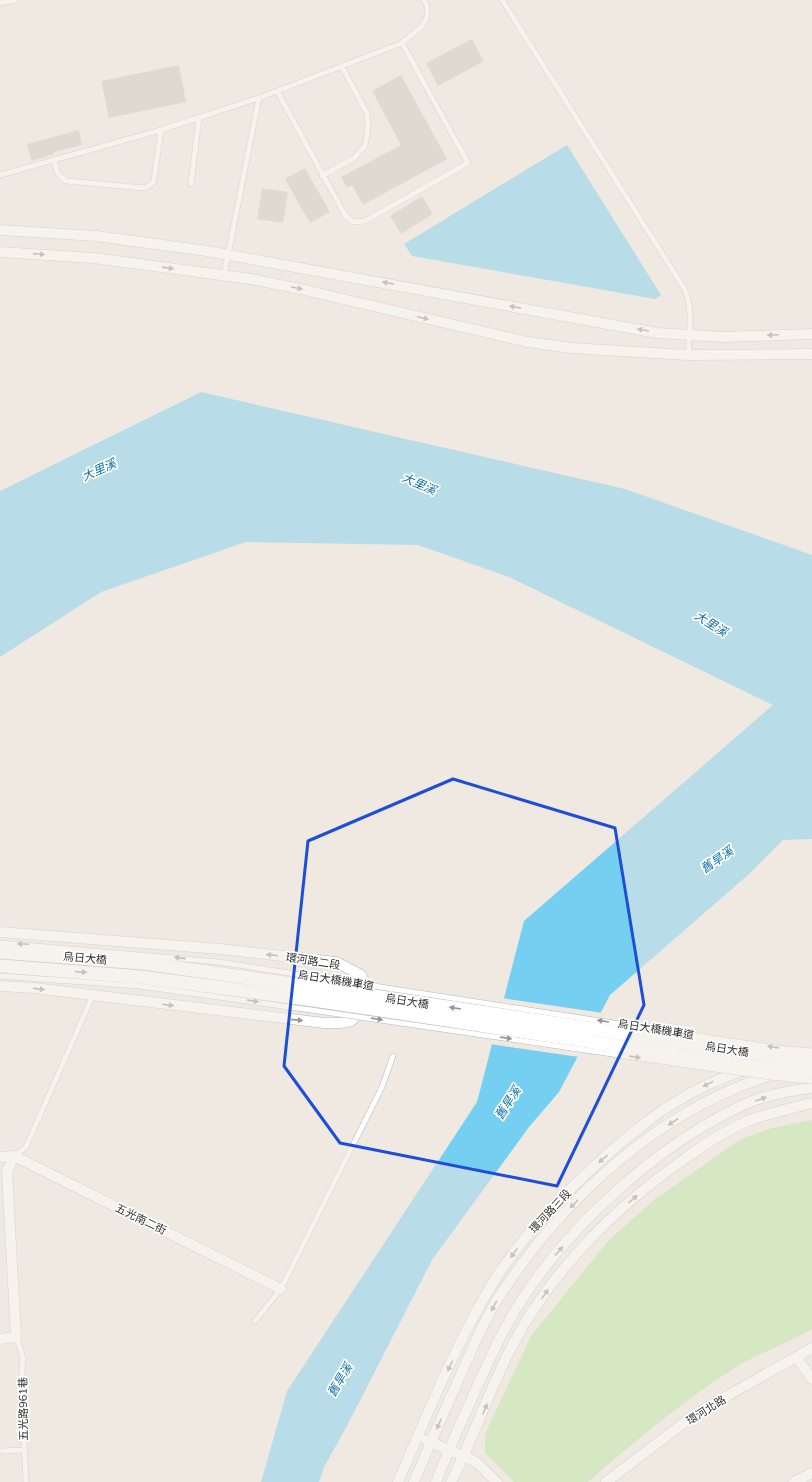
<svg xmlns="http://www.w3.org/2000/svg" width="812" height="1482" viewBox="0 0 812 1482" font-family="Mulish,'Noto Sans TC',sans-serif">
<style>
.green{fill:#b6e59e}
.water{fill:#75cff0}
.pier{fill:#efe9e1}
.building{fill:#cbc7bf}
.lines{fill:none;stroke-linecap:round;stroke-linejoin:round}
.service-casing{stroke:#b4b7c1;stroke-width:6}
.minor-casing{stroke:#b4b7c1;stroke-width:11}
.tertiary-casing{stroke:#b4b7c1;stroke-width:14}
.service{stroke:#fff;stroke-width:5}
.minor{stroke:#fff;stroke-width:10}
.tertiary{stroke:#fff;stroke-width:13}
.service-bridge-casing{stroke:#b4b7c1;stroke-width:6;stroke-linecap:butt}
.tertiary-bridge-casing{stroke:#b4b7c1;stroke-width:14;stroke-linecap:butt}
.service-bridge{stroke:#fff;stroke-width:5}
.tertiary-bridge{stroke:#fff;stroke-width:13}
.oneway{fill:#969696}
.marked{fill:none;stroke:#1d4ed8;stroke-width:3;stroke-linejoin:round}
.labels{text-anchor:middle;stroke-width:3.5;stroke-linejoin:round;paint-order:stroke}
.street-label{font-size:11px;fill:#2e2e2e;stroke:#fff}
.water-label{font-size:12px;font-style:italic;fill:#0d6fa3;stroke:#fff}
</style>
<rect width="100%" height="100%" fill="#efe9e1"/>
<path class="green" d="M812 1120V1329C788 1343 762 1352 738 1366 685 1399 635 1441 588 1482H514L485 1453V1434L531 1336 608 1241 654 1200 741 1139 772 1128Z"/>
<path class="water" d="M567 145 661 295 655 299 412 256 404 244Z
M201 392 625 489 812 555V839L783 840 748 875 610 995 559 1092 529 1127 432 1260 347 1426 324 1467 319 1482H261L287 1391 477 1102 524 921 773 705 509 577 418 545 246 542 101 592 0 657V491Z"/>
<path class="pier" d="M502 998 603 1013 579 1057 490 1044Z"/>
<path class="building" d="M472 39 484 61 438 86 426 63Z
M179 65 186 102 109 118 101 81Z
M401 75 447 159 363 205 352 185 347 188 341 177 401 145 372 91Z
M79 130 82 145 54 152V154L32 161 27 144Z
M305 168 330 212 310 223 285 179Z
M262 188 288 192 283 223 257 219Z
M422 196 433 214 401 234 390 216Z"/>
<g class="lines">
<defs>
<path id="service" d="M502 0 684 288C694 310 689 332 688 355
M0 3 15 0
M277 91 345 215 353 222 365 221 468 163 402 43
M259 98 402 43 422 26 427 17V6L424 0
M54 161 58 174 66 181 145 188 153 183 154 179 161 130
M0 175 161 130 259 98 224 275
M322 176 354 158 365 146 368 128 367 113 342 67
M191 184 199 118
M0 943 219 962 315 977
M0 976 140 986 311 1010
M14 1156 26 1147 93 995
M255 1321 281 1289 382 1087 393 1056
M16 1337 23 1357 21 1386 26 1482
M0 1451 24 1450"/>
<path id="minor" d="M0 230 96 236 207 251 657 333 723 337 812 334
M0 252 94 258 251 279 300 289 528 342 571 348 688 355 812 354
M0 932 220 949 336 962 361 975 366 985 368 999 362 1012 351 1021 340 1023H324L34 988 0 986
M0 1157 14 1156 281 1289
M0 1339 16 1337 7 1172 14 1156
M796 1357 812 1379
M426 1440 476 1462 497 1482
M398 1482C425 1420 451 1355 485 1296 516 1241 562 1195 609 1153 630 1135 651 1117 674 1103 696 1089 720 1078 745 1070
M414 1482C429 1446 445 1410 461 1374 472 1349 483 1323 497 1300 561 1200 660 1108 775 1074
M436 1482C447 1453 460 1425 473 1396 486 1367 499 1337 516 1309 563 1231 654 1148 737 1108 760 1096 786 1091 812 1088
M451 1482C473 1439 488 1393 510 1350 549 1273 615 1207 686 1158 705 1144 726 1130 748 1121 769 1113 791 1108 812 1103
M606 1482 697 1413 812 1348
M794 1482 812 1473"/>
<path id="tertiary" d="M0 952 143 963 314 987
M0 966 141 977 313 1000"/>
</defs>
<use href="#service" class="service-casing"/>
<use href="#minor" class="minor-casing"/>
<use href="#tertiary" class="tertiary-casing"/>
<use href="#service" class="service"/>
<use href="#minor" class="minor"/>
<use href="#tertiary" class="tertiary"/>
<defs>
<path id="service-bridge" d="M315 977 776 1048 812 1051
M311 1010 770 1077 812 1081"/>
<path id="tertiary-bridge" d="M314 987 774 1056 812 1059
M313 1000 772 1069 812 1072"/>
</defs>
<use href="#service-bridge" class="service-bridge-casing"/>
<use href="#tertiary-bridge" class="tertiary-bridge-casing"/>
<use href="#service-bridge" class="service-bridge"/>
<use href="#tertiary-bridge" class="tertiary-bridge"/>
</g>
<defs><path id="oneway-solid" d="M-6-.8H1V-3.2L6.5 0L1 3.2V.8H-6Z"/></defs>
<g class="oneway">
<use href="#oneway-solid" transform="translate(39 254) rotate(4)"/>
<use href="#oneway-solid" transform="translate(168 268) rotate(8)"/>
<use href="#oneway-solid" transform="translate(388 283) rotate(-169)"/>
<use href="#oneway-solid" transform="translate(297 288) rotate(11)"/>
<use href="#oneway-solid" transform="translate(515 307) rotate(-169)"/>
<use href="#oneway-solid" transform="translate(423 318) rotate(13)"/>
<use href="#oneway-solid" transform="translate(643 330) rotate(-170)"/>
<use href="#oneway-solid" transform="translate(773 335) rotate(178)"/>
<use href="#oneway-solid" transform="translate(23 944) rotate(-177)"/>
<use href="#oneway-solid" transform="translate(272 955) rotate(-174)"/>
<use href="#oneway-solid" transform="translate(180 958) rotate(-174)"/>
<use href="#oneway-solid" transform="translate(81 972) rotate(5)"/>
<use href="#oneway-solid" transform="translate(39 989) rotate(6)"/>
<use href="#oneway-solid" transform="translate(253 1001) rotate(8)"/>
<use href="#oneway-solid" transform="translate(168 1005) rotate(7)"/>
<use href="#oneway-solid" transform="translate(455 1008) rotate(-171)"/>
<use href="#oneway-solid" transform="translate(377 1019) rotate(8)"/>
<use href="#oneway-solid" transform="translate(297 1020) rotate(6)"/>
<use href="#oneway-solid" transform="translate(603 1021) rotate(-171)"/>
<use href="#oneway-solid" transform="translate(506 1038) rotate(8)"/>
<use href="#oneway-solid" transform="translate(773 1047) rotate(-172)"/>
<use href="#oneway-solid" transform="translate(635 1057) rotate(8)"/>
<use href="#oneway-solid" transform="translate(708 1084) rotate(152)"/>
<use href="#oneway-solid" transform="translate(761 1099) rotate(-19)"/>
<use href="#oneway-solid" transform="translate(673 1122) rotate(147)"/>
<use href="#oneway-solid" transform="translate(603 1159) rotate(139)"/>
<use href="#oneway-solid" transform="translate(633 1199) rotate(-40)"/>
<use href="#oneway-solid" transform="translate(574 1204) rotate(135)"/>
<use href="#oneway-solid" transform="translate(559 1251) rotate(-49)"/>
<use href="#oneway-solid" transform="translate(514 1253) rotate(126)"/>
<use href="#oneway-solid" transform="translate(545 1294) rotate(-54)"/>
<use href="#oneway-solid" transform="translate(494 1306) rotate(118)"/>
<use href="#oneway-solid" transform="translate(450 1366) rotate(114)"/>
<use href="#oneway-solid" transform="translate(485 1409) rotate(-67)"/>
<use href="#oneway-solid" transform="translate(439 1424) rotate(114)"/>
</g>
<path d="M0 0H812V1482H0ZM453 779 615 828 644 1005 557 1186 340 1143 284 1066 308 841Z" fill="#efe9e1" fill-opacity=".55" fill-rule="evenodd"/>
<path class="marked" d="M453 779 615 828 644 1005 557 1186 340 1143 284 1066 308 841Z"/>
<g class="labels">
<g class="street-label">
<text transform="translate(85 958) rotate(5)" y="4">烏日大橋</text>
<text transform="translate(313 961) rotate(9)" y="4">環河路二段</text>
<text transform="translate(336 980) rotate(9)" y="4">烏日大橋機車道</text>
<text transform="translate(407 1001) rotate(9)" y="4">烏日大橋</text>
<text transform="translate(656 1029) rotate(9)" y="4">烏日大橋機車道</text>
<text transform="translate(727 1049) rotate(9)" y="4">烏日大橋</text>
<text transform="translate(550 1211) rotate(-47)" y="4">環河路三段</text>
<text transform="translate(141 1219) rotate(26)" y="4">五光南二街</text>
<text transform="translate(23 1409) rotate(-91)" y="4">五光路961巷</text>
<text transform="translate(706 1410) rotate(-32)" y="4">環河北路</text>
</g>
<g class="water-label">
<text transform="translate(99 470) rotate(-24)" y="4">大里溪</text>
<text transform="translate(419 484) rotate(24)" y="4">大里溪</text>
<text transform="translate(711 624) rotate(32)" y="4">大里溪</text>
<text transform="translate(717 860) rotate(-35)" y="4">舊旱溪</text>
<text transform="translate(508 1103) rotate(-57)" y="4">舊旱溪</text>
<text transform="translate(340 1380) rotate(-59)" y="4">舊旱溪</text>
</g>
</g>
</svg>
